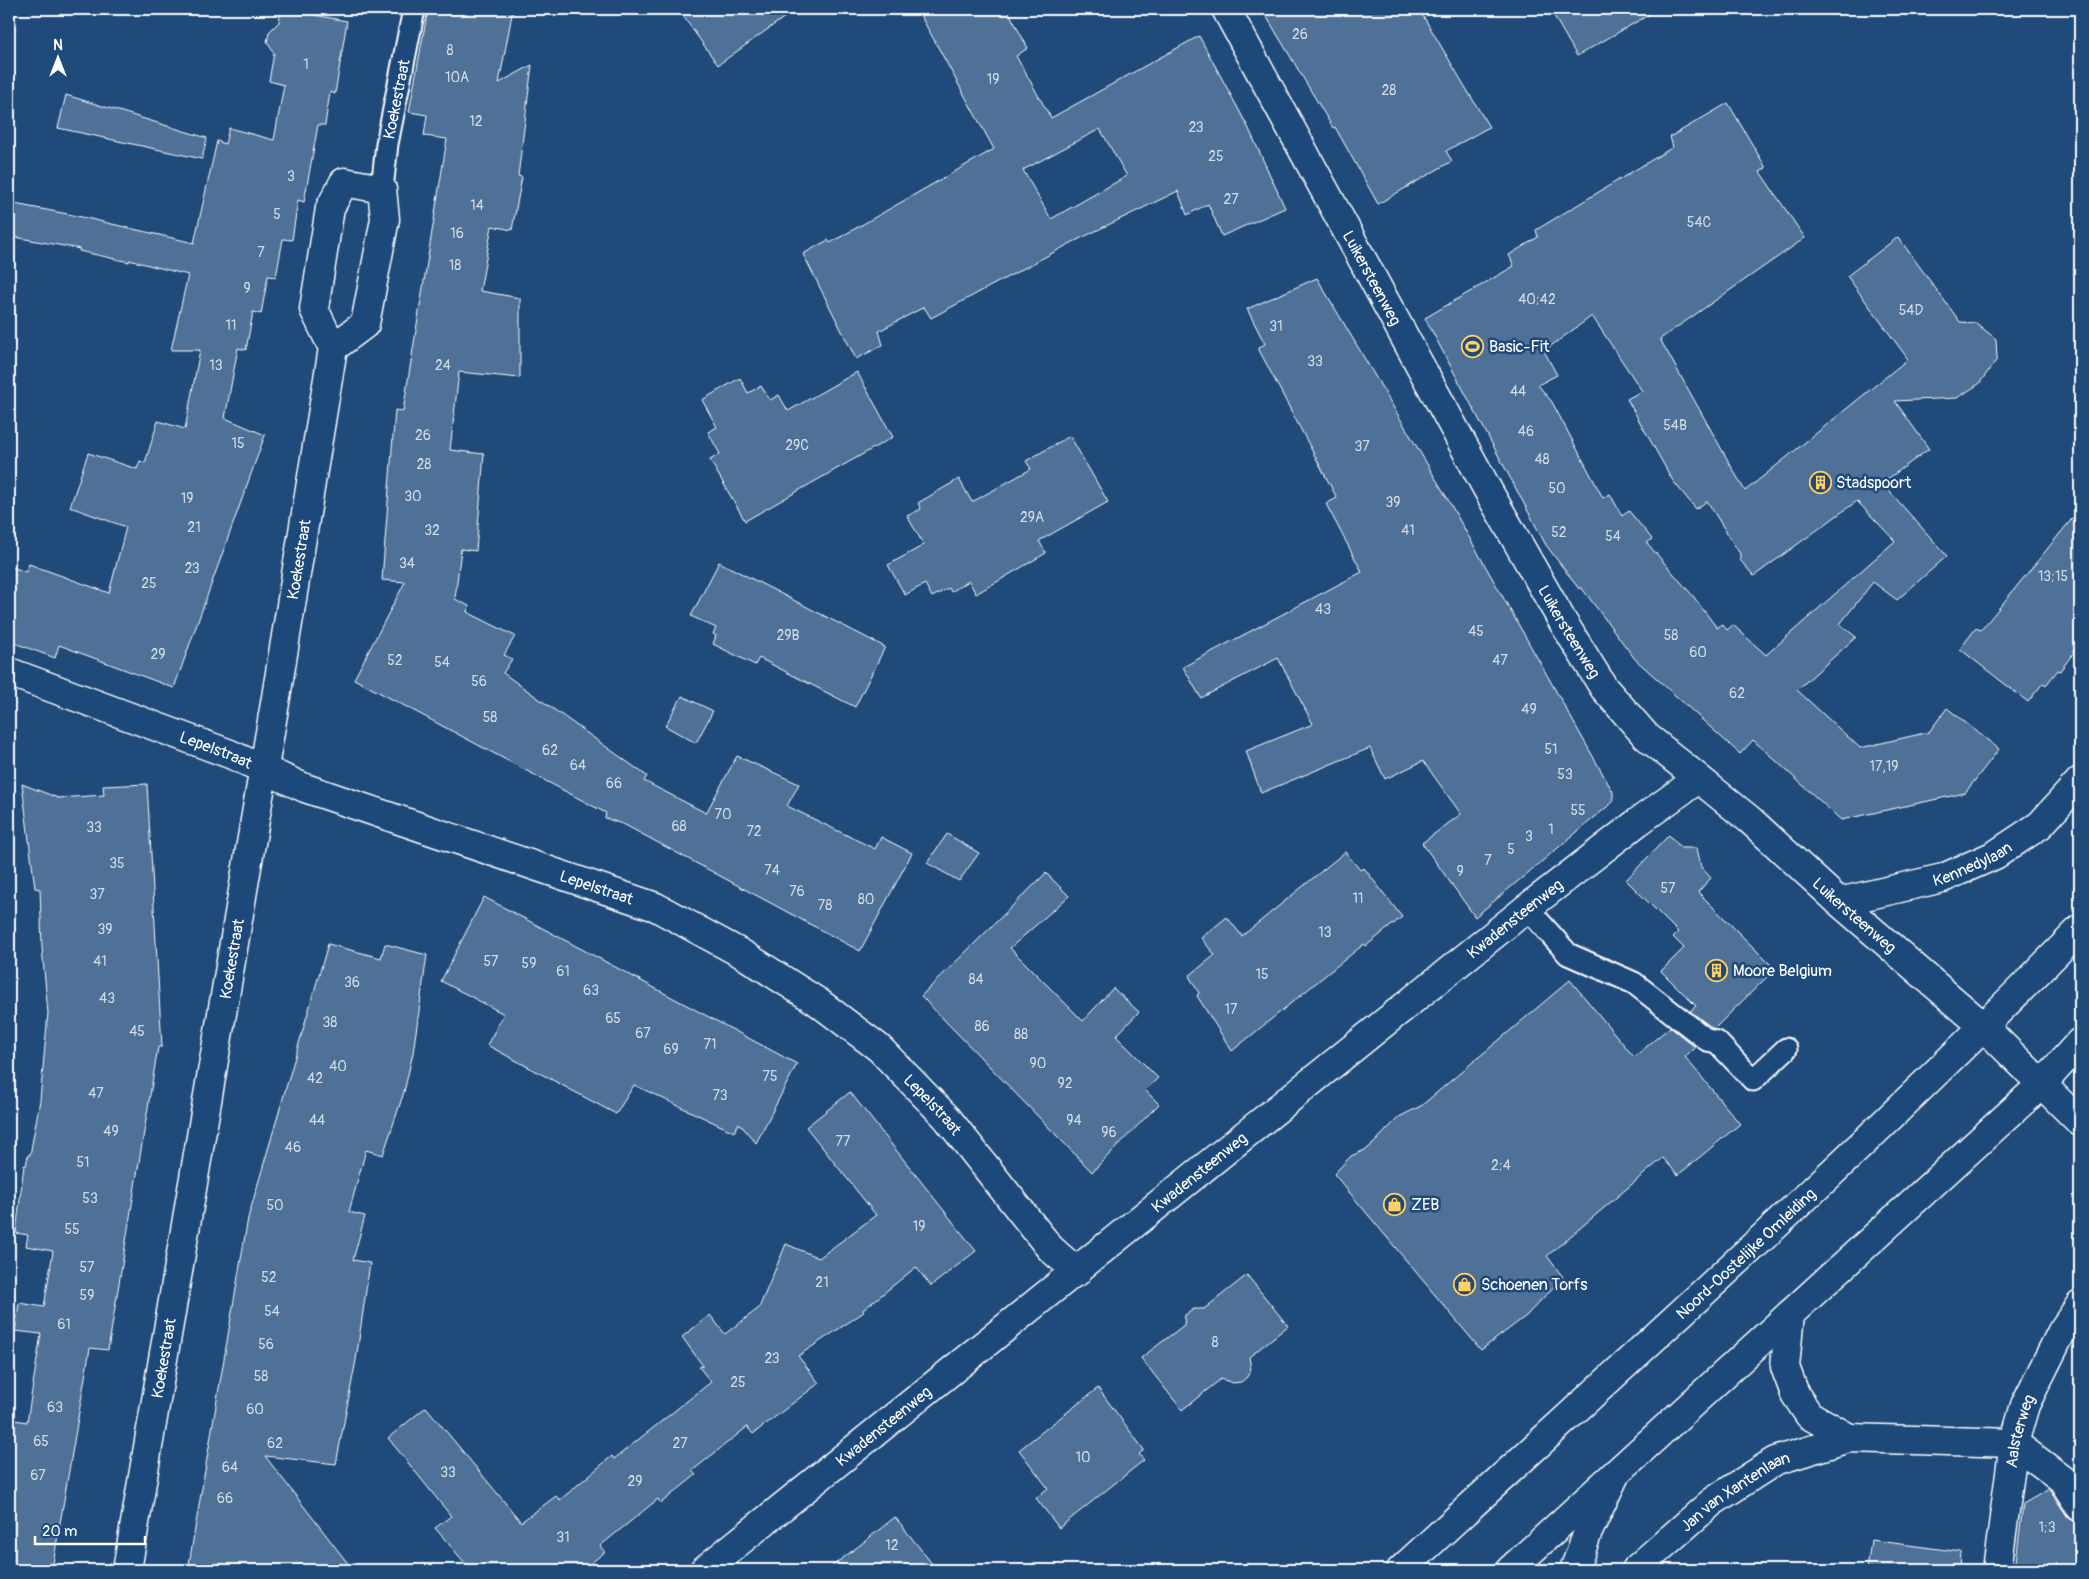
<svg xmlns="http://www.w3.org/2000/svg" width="2089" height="1579" viewBox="0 0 2089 1579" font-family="Pangolin,sans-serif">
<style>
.building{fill:#507197;stroke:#fff;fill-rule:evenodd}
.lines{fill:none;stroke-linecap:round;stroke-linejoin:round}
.lane-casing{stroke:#fff;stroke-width:25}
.street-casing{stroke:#fff;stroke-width:31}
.secondary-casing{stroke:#fff;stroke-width:31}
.primary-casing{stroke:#fff;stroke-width:31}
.lane{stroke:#1f4a7a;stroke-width:21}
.street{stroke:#1f4a7a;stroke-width:28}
.secondary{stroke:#1f4a7a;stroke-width:28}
.primary{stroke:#1f4a7a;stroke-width:28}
.labels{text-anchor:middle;stroke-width:5;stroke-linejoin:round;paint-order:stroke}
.number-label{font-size:14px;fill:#d3dce5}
.street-label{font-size:16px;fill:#fff;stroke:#1f4a7a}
.poi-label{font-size:16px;fill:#fff;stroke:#1f4a7a;text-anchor:start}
</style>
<rect width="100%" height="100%" fill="#1f4a7a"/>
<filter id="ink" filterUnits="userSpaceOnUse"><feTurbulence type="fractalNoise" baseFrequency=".02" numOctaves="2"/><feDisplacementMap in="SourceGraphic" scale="10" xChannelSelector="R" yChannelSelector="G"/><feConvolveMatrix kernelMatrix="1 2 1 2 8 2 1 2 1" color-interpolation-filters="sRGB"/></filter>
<g filter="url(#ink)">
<path class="building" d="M281 9 347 21 335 94 330 92 325 125H318L304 202 298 200 292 240 283 239 276 277 268 276 261 314 253 312 246 350 238 348 225 418 265 435 174 688 59 645 55 658 9 641V566L26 572 29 564 109 593 126 527 70 507 88 453 137 469 140 461 145 463 158 421 185 429 200 350H171L188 275 129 260V262L79 251 80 249 9 236V203L73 215 194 243 217 141 225 144 229 128 274 140 284 85 269 81 274 53 267 42 269 32 279 22Z
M428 9H513L499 83 532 65 518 176 522 177 512 230 492 226 480 291 520 298V378L459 372 450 450 484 454 476 551 461 549 455 599 469 606 467 612 515 636 504 655 512 659 503 673 647 776 644 781 706 813 737 756 799 784 787 806 875 849 881 837 912 853 860 951 625 825 605 818 606 813 354 679 405 582 382 580 395 410 403 411 447 139 424 136 427 115 409 112Z
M678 9H796L718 65Z
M917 9H1007L1028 48 1016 56 1051 118 1199 36 1248 127 1285 208 1222 236 1208 204 1187 215 1178 191 1073 242 931 318 924 307 879 331 883 345 856 359 803 254 828 240 830 243 994 149ZM1100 129 1127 176 1051 219 1023 170Z
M1262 9H1419L1489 127 1446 151 1452 161 1378 204 1335 127 1333 128Z
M1550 9H1659L1577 56Z
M66 95 207 138 202 159 58 128Z
M1728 103 1766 168 1760 172 1805 238 1660 339 1745 491 1908 359 1847 276 1898 237 1960 322 1976 323 1996 339 1997 359 1979 384 1957 398 1895 401 1929 449 1882 483 1947 556 1897 600 1873 582 1840 624 1856 637 1797 690 1860 748 1929 732 1947 708 1999 749 1965 793 1841 820 1753 740 1740 754 1635 659 1581 587 1579 589 1546 545 1425 318 1514 266 1509 255 1538 237 1536 230 1673 147 1670 137ZM1592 316 1642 391 1627 399 1673 481 1696 509 1707 501 1740 554V560L1754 576 1857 501 1895 541 1766 655 1733 625 1727 630 1722 624 1717 628 1693 596 1647 543 1652 539 1629 511 1622 516 1610 494 1603 498 1552 402 1538 385 1557 375 1544 351Z
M1317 278 1443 491 1613 792V802L1475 917 1422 843 1461 814 1423 761 1385 779 1370 748 1261 793 1246 751 1313 724 1278 658 1201 698 1183 667 1362 572 1326 504 1337 498 1258 348 1265 344 1247 309Z
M857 372 893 437 745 521 710 460 720 454 708 432 717 427 702 400 740 378 748 393 761 386 770 400 779 395 788 411Z
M1070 436 1108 502 1039 541 1046 553 976 594 969 581 951 592 949 588 932 597 925 584 905 595 888 565 924 545 907 516 921 509 918 503 959 479 972 502 1031 469 1026 461Z
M2080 509V644L2060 671 2058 670 2046 685 2043 683 2028 702 1960 649 1976 628 1981 630Z
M719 562 885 647 855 707 759 658 755 665 713 644 716 636 713 634 716 628 691 616Z
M682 696 713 711 696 743 665 726Z
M22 784 58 798 104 795 103 786 147 784 162 1047H158L108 1350 90 1348 52 1570H9V1419L27 1422 41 1334 15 1331 19 1303 44 1307 53 1251 26 1246 28 1235 16 1233 24 1165 26 1166 28 1155H30L40 1100 48 1013 42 948 40 889 35 888Z
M947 834 979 853 959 881 927 863Z
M1669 835 1681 848H1697L1701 867 1711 878 1698 892 1775 969 1714 1029 1690 1011 1696 1006 1661 971 1684 948 1673 937 1678 932 1626 880Z
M1345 852 1360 870 1364 868 1402 917 1366 946 1364 944 1232 1051 1197 996 1199 993 1189 976 1215 955 1201 938 1227 917 1242 936Z
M1046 873 1069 896 1010 948 1083 1021 1113 988 1139 1012 1116 1036 1158 1078 1145 1090 1159 1104 1092 1172 921 996Z
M484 897 797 1064 756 1143 739 1123 734 1132 634 1085 616 1114 487 1045 504 1014 441 981Z
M328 944 381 958 385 944 427 955 413 1053 404 1092 383 1155 366 1150 349 1212 365 1216 353 1260 370 1263 356 1360 336 1464 265 1456 353 1570H188L248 1218Z
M1570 980 1634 1057 1670 1027 1695 1047 1685 1057 1740 1124 1678 1175 1663 1158 1547 1256 1563 1277 1526 1316 1481 1350 1334 1174 1351 1156 1367 1149 1373 1144 1399 1117 1421 1106Z
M850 1092 976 1251 931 1286 916 1267 863 1310 864 1312 798 1356 819 1383 753 1434 747 1427 692 1471 696 1475 661 1503 658 1499 600 1546 605 1552 582 1570H471L435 1528 451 1516 388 1438 426 1407 521 1522 556 1496 560 1500 612 1456 614 1459 711 1382 699 1367 703 1366 682 1337 710 1315 725 1334 759 1308 786 1244 819 1258 876 1215 806 1127Z
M1247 1275 1288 1326 1249 1357 1251 1369 1247 1377 1241 1382 1233 1383 1221 1379 1182 1410 1141 1358 1184 1325 1185 1315 1194 1309H1204Z
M1098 1388 1144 1450 1139 1454 1144 1460 1059 1528 1036 1498 1048 1488 1019 1450Z
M2049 1489 2067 1516 2072 1521 2080 1523V1570H2015L2023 1504Z
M895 1517 937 1570H827L864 1542Z
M1871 1540 1961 1552 1960 1570H1867Z"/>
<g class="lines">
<defs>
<g id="lane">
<path id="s1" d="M382 189 387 144 414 9"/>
<path d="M1527 908 1568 954 1634 983 1707 1040 1717 1042 1753 1080 1786 1049"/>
</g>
<g id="street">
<path id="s2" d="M9 672 230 754 305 788 656 907 744 955 818 1002 879 1048 947 1118 1050 1248 1077 1272"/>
<path id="s3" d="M1839 902 1943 878 1995 855 2040 825 2080 781"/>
<path d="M1790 1314 1785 1367 1795 1394 1809 1415 1849 1438"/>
<path id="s4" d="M127 1570 276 697 333 348 314 309 330 208 344 182 382 189 385 219 365 324 333 348"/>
<path id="s5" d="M704 1570 1527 908 1638 822 1698 779"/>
<path d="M1574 1570 1588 1532 1616 1473"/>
<path id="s6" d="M1635 1570 1712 1502 1775 1461 1849 1438 2014 1443 2062 1479 2080 1507"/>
<path id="s7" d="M1997 1570 2014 1443 2025 1405 2062 1331 2080 1305"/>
</g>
<g id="secondary">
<path id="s8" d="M1226 9 1490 494 1563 622 1604 688 1646 736 1750 820 1839 902 1984 1027 2080 1122"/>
</g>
<g id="primary">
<path id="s9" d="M1401 1570C1630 1359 1863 1152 2080 929"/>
<path d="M1510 1570 2043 1083 2080 1042"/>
</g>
</defs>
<use href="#lane" class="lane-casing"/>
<use href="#street" class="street-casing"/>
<use href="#secondary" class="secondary-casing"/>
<use href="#primary" class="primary-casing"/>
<use href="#lane" class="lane"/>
<use href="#street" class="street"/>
<use href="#secondary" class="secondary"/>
<use href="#primary" class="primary"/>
</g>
</g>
<defs>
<symbol id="stadium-ring" viewBox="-11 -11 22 22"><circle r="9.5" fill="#1f4a7a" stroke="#ffd166" stroke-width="1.5"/><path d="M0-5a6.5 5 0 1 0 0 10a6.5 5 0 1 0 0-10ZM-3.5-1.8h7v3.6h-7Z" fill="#ffd166"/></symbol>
<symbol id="building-ring" viewBox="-11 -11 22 22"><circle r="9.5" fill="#1f4a7a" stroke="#ffd166" stroke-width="1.5"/><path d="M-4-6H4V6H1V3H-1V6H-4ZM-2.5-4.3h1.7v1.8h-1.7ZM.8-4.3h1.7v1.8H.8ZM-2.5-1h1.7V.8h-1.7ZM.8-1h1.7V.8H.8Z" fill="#ffd166"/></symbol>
<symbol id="shop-ring" viewBox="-11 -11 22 22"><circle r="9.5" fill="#1f4a7a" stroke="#ffd166" stroke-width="1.5"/><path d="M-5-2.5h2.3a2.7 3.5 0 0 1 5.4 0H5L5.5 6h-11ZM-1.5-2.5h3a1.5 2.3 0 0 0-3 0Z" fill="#ffd166"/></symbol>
</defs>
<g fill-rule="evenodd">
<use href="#stadium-ring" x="1460" y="334" width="25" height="25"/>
<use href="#building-ring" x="1808" y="470" width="25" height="25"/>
<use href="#building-ring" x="1704" y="958" width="25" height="25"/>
<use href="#shop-ring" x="1382" y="1192" width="25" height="25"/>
<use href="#shop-ring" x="1452" y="1272" width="25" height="25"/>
</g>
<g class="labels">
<g class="number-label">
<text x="1300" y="39">26</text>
<text x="450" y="55">8</text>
<text x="306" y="69">1</text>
<text x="457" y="82">10A</text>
<text x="993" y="84">19</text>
<text x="1389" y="95">28</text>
<text x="476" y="126">12</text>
<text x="1196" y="132">23</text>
<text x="1216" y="161">25</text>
<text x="291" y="181">3</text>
<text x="1231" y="204">27</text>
<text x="477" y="210">14</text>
<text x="277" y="219">5</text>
<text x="1699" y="227">54C</text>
<text x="457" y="238">16</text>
<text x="261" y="257">7</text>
<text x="455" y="270">18</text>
<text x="247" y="293">9</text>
<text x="1537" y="304">40;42</text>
<text x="1911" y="315">54D</text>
<text x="231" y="330">11</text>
<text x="1276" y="331">31</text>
<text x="1315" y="366">33</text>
<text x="216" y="370">13</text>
<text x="443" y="370">24</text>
<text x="1518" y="396">44</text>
<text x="1675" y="430">54B</text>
<text x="1526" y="436">46</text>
<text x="423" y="440">26</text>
<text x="238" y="448">15</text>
<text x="797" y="450">29C</text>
<text x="1362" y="451">37</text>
<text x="1542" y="464">48</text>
<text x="424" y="469">28</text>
<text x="1557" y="493">50</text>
<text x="413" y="501">30</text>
<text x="187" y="503">19</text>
<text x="1393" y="507">39</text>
<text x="1032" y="522">29A</text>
<text x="194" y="532">21</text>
<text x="432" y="535">32</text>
<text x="1408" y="535">41</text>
<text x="1559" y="537">52</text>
<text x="1613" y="541">54</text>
<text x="407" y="568">34</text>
<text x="192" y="573">23</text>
<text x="2053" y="581">13;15</text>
<text x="149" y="588">25</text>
<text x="1323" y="614">43</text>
<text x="1476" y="636">45</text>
<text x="788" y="640">29B</text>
<text x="1671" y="640">58</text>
<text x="1698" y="657">60</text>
<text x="158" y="659">29</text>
<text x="395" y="665">52</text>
<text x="1500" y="665">47</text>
<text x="442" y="667">54</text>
<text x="479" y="686">56</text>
<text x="1737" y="698">62</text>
<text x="1529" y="714">49</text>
<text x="490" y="722">58</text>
<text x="1551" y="754">51</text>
<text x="550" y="755">62</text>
<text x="578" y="770">64</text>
<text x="1884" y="771">17,19</text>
<text x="1565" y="779">53</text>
<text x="614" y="788">66</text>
<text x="1578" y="815">55</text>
<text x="723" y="819">70</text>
<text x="679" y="831">68</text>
<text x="94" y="832">33</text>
<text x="1551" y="834">1</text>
<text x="754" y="836">72</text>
<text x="1529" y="841">3</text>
<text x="1511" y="854">5</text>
<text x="1488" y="865">7</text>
<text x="117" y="868">35</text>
<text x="772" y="875">74</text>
<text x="1460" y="876">9</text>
<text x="1668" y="893">57</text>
<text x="797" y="896">76</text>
<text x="97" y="899">37</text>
<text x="1358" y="903">11</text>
<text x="866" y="904">80</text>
<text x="825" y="910">78</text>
<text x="105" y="934">39</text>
<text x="1325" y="937">13</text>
<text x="100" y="966">41</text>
<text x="491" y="966">57</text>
<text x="529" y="968">59</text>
<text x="563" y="976">61</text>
<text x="1262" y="979">15</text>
<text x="976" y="984">84</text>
<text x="352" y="987">36</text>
<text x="591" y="995">63</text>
<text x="107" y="1003">43</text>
<text x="1231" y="1014">17</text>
<text x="613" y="1023">65</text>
<text x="330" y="1027">38</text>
<text x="982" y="1031">86</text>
<text x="137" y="1036">45</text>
<text x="643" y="1038">67</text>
<text x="1021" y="1039">88</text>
<text x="710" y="1049">71</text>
<text x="671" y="1054">69</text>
<text x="1038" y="1068">90</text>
<text x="338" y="1071">40</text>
<text x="770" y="1081">75</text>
<text x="315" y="1083">42</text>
<text x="1065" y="1088">92</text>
<text x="96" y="1098">47</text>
<text x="720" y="1100">73</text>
<text x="317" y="1125">44</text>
<text x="1074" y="1125">94</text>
<text x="111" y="1136">49</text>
<text x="1109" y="1137">96</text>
<text x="843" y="1146">77</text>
<text x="293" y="1152">46</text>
<text x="83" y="1167">51</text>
<text x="1501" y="1170">2;4</text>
<text x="90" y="1203">53</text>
<text x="275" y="1210">50</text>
<text x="919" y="1231">19</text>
<text x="72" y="1234">55</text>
<text x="87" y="1272">57</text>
<text x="269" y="1282">52</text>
<text x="822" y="1287">21</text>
<text x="87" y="1300">59</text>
<text x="272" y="1316">54</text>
<text x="64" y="1329">61</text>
<text x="1215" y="1347">8</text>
<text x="266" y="1349">56</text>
<text x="772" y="1363">23</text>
<text x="261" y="1381">58</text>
<text x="738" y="1387">25</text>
<text x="55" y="1412">63</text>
<text x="255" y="1414">60</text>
<text x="41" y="1446">65</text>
<text x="275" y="1448">62</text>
<text x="680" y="1448">27</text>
<text x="1083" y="1462">10</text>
<text x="230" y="1472">64</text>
<text x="448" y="1477">33</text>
<text x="38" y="1480">67</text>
<text x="635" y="1486">29</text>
<text x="225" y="1503">66</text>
<text x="2047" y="1532">1;3</text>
<text x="563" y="1542">31</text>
<text x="892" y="1550">12</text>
</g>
<g class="street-label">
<text dy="6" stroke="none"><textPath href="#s1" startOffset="91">Koekestraat</textPath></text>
<text dy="6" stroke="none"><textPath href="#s8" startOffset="306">Luikersteenweg</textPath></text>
<text dy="6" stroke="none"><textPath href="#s4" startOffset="1025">Koekestraat</textPath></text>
<text dy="6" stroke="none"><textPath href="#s8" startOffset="711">Luikersteenweg</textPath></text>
<text dy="6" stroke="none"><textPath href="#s2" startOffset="221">Lepelstraat</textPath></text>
<text dy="6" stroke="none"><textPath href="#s3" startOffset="139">Kennedylaan</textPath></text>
<text dy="6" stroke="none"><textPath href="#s2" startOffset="626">Lepelstraat</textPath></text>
<text dy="6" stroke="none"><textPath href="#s8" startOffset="1116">Luikersteenweg</textPath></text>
<text dy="6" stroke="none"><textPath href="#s5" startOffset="1040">Kwadensteenweg</textPath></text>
<text dy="6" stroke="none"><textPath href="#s4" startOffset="620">Koekestraat</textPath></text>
<text dy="6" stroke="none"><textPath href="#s2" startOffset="1031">Lepelstraat</textPath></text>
<text dy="6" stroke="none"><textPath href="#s5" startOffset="635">Kwadensteenweg</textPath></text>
<text dy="6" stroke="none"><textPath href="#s9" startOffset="468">Noord-Oostelijke Omleiding</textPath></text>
<text dy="6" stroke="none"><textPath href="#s4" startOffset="215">Koekestraat</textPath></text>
<text dy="6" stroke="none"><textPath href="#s5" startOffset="230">Kwadensteenweg</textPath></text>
<text dy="6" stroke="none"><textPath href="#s7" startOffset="141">Aalsterweg</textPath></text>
<text dy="6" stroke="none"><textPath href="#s6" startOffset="128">Jan van Xantenlaan</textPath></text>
</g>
<g class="poi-label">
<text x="1489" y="352">Basic-Fit</text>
<text x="1836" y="488">Stadspoort</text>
<text x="1733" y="976">Moore Belgium</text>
<text x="1411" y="1210">ZEB</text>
<text x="1481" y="1290">Schoenen Torfs</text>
</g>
</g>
<rect width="2089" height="1579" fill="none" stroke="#1f4a7a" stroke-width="30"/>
<rect x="15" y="15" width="2059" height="1549" fill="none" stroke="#fff" stroke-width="2" filter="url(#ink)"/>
<g transform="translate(58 58)" stroke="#1f4a7a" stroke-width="4" paint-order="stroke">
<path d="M0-4L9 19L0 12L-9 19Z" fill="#ffffff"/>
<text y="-8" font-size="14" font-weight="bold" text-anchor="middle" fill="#ffffff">N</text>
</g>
<path d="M35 1536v8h110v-8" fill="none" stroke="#ffffff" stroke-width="2.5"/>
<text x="42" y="1536" font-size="15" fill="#ffffff" stroke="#1f4a7a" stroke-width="4" paint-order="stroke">20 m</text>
</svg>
